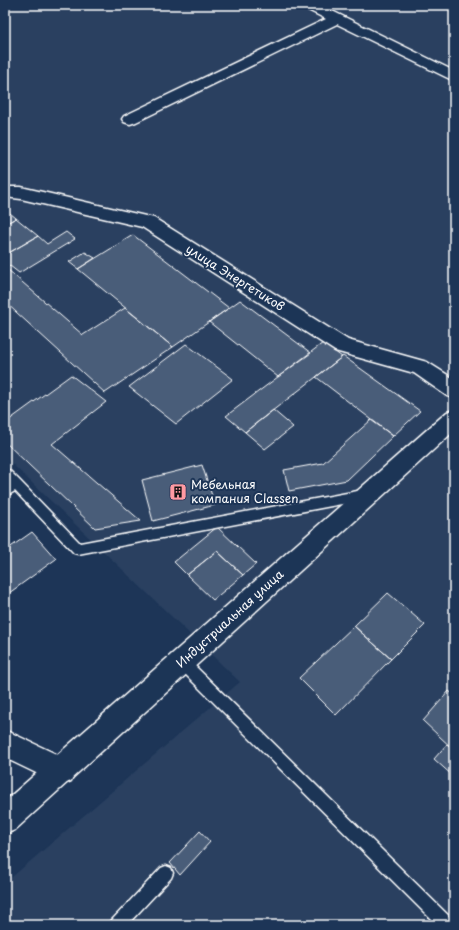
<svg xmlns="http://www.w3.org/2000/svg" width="459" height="930" viewBox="0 0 459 930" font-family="'Playpen Sans',sans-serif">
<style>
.built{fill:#2a4161}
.building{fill:#4a5d79;stroke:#fff}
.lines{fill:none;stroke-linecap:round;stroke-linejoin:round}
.service-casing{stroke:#fff;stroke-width:3}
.minor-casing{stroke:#fff;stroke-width:3}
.tertiary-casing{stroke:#fff;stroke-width:3}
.service{fill:#1d3557;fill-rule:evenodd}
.minor{fill:#1d3557;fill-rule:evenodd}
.tertiary{fill:#1d3557;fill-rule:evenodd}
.labels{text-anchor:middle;stroke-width:4;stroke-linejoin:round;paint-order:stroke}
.street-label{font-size:12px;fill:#fff;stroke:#1d3557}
.poi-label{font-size:12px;fill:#fff;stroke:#1d3557;text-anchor:start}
</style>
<rect width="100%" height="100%" fill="#1d3557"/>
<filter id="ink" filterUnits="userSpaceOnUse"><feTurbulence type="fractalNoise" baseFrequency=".025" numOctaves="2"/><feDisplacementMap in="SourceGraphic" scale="8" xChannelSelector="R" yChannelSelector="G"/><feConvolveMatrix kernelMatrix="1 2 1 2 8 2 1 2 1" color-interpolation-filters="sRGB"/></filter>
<g filter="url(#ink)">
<path class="built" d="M5 5H454V925H5V883L240 682 5 457Z"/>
<path class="building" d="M5 209 16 218 5 224Z
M16 218 38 236 7 254 5 252V224Z
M66 232 75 239 19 273 5 262V255L38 236 47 244Z
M133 235 229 308 173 347 78 269Z
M85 252 95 258 78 269 69 262Z
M7 269 83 335 125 308 173 347 105 393 5 302V270Z
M240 300 311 353 278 377 209 322Z
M323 343 342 357 245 432 226 416Z
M186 344 233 379 176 424 129 387Z
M343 356 420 411 393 436 316 377Z
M71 375 106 402 52 444 141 521 95 528 5 442V423Z
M273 410 293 427 265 449 245 432Z
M371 420 393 436 347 480 289 491 284 470 323 463Z
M202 465 215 505 153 521 142 480Z
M217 527 256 564 243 575 217 551 187 575 174 562Z
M32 532 56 559 5 596V551Z
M217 551 243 575 213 600 187 575Z
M388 593 425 625 391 659 354 626Z
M354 626 391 659 336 715 299 678Z
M449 691 454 695V750L423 721Z
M447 744 454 750V777L434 759Z
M200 831 210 842 180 875 170 863Z"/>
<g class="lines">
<defs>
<path id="service" d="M5 468 9 470 20 481 80 543 363 490 367 492 369 495 367 498 363 500 78 554 74 553 15 491 5 497V486L8 484 5 480Z
M182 656 187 658 453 920 454 925H437L177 666 176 662 177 658Z
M166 866 171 868 173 873 171 878 127 925H109L112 920 161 868Z"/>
<path id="minor" d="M302 5H320L454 71V81L337 24 136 122 130 124 124 122 122 119 124 116 326 19 304 8Z
M5 187H21L154 218 348 340 427 362 454 379V398L447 396 414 373 335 351 142 227 21 199 5 197Z
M5 730 71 761 75 771 71 781 61 785 5 758Z"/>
<path id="tertiary" d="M454 410V431L15 830 5 834V801L447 412Z"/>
</defs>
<use href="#service" class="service-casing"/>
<use href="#minor" class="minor-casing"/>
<use href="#tertiary" class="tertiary-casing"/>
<use href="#service" class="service"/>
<use href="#minor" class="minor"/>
<use href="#tertiary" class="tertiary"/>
</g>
</g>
<defs>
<symbol id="building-square" viewBox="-11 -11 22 22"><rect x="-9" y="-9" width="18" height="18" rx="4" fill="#ff9aa2" stroke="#1d3557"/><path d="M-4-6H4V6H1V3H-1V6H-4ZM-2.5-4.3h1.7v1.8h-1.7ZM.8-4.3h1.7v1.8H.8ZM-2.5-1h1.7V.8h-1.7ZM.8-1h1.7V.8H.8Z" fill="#111"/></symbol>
</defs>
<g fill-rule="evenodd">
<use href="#building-square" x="168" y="482" width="20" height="20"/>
</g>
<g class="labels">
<g class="street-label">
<text transform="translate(235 278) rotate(32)" y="4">улица Энергетиков</text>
<text transform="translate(230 619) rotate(-42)" y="4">Индустриальная улица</text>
</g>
<g class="poi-label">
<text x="191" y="489">Мебельная<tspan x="191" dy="14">компания Сlassen</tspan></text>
</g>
</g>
<rect width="459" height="930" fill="none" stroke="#1d3557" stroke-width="20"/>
<rect x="10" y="10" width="439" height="910" fill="none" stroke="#fff" stroke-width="1.5" filter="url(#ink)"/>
</svg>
